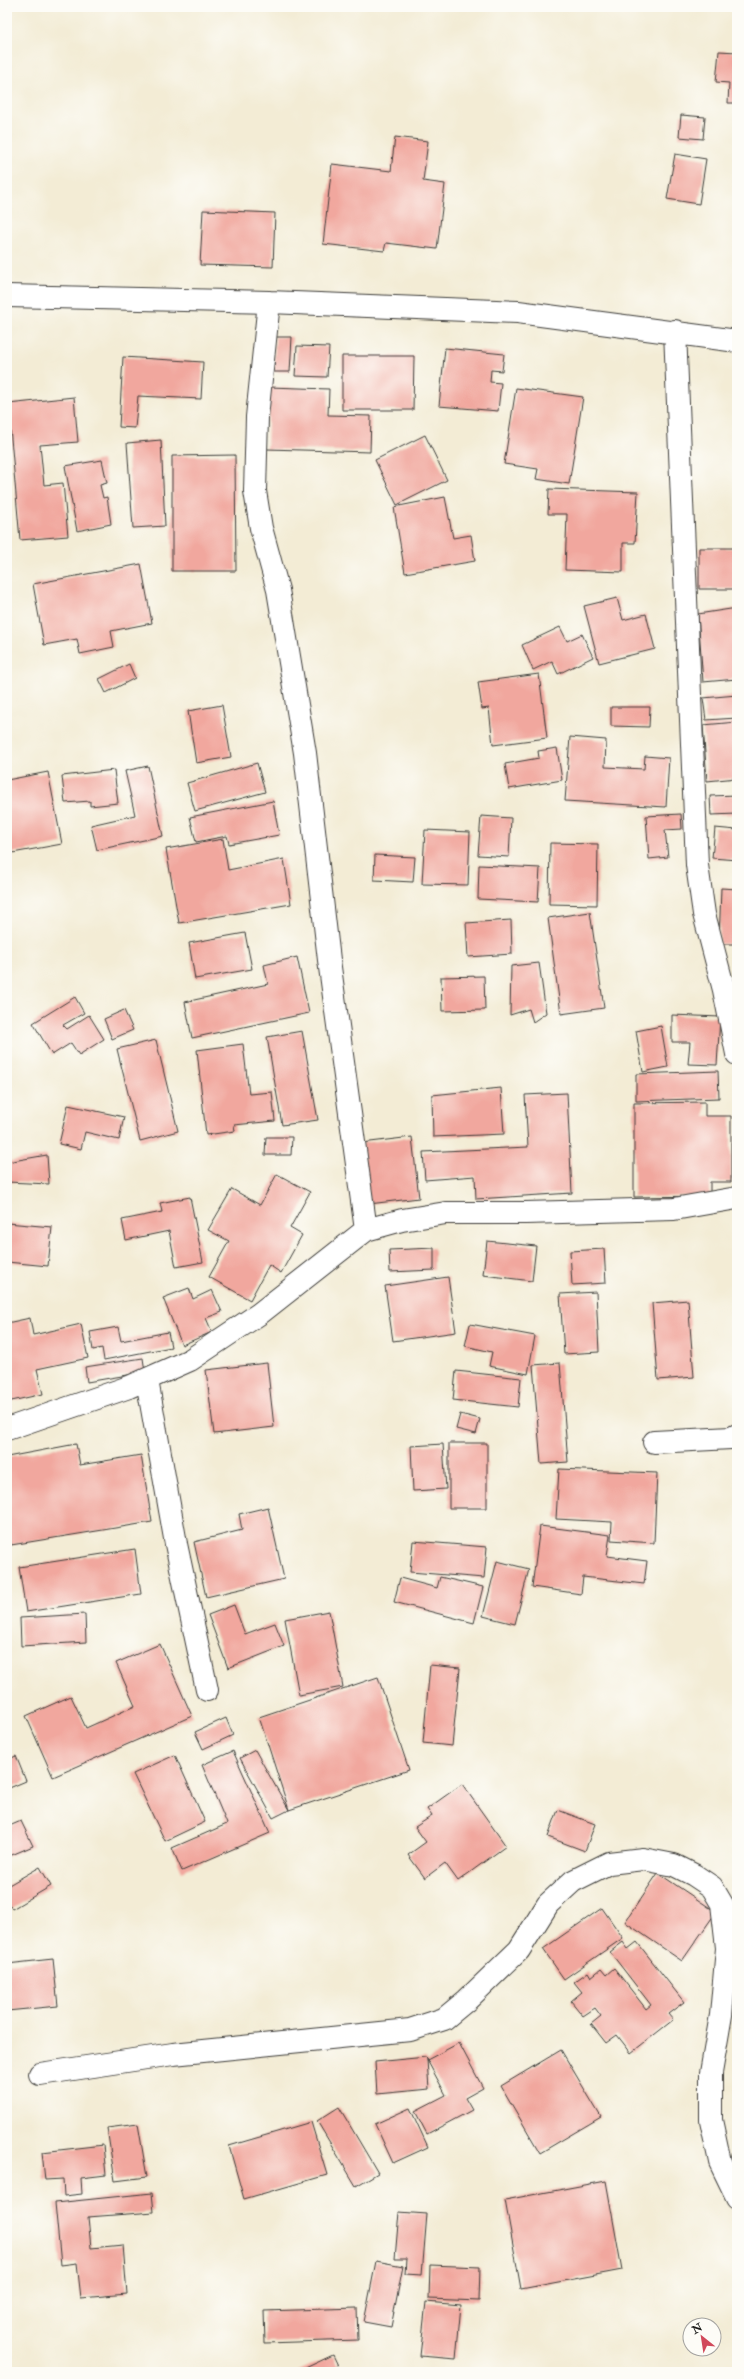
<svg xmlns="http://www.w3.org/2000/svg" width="744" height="2379" viewBox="0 0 744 2379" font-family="'IM FELL Double Pica',serif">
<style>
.building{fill:#f1a79e}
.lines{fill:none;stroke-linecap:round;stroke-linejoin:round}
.minor-casing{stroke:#3c3b38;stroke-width:24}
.minor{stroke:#fff;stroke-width:22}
</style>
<rect width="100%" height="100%" fill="#fdfcf7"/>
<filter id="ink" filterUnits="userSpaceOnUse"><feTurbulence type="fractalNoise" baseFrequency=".025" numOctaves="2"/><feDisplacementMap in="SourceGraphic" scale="8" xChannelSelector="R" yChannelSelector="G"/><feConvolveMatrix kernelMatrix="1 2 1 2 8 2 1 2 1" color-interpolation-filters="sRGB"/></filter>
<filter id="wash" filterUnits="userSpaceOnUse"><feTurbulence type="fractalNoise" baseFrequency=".012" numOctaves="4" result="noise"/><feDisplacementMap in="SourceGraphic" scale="16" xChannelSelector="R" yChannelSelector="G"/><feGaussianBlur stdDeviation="0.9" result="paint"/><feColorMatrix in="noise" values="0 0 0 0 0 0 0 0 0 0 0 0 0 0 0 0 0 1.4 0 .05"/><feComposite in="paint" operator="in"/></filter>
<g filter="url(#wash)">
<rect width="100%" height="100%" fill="#f3ecd5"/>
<g id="blocks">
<path class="building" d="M719 51 737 52V103H728L729 83 716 82Z
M681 115 705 117 703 139 679 137Z
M395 137 428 141 423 181 445 184 437 249 386 243 384 251 323 244 332 164 391 171Z
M675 154 706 159 699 204 667 199Z
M203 210 275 213 273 267 200 265Z
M275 337H292L290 372H274Z
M297 346 329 347 327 377 295 376Z
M445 348 504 354 502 371 491 370 490 382 501 383 498 411 439 406Z
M342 356H414L413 410H342Z
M123 357 203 362 201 399 138 396 135 428 119 427Z
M269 387 329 389 328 415 371 416 370 452 267 449Z
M516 388 583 397 569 484 536 479 538 469 504 464Z
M74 397 78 442 40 445 44 485 63 483 68 536 20 540 8 404Z
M425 435 447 480 397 505 375 460Z
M161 440 165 526 133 528 127 443Z
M235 455 236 571H172V456Z
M102 460 107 483 100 485 103 498 107 497 111 524 77 531 65 466Z
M549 489 638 492 635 543H623V572L565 570 567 514H548Z
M445 497 453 538 471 535 475 561 405 573 394 507Z
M699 548H737V589H699Z
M141 564 152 623 111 631 114 647 80 654 77 639 44 645 33 584Z
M617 598 623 620 646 614 655 649 599 663 584 606Z
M737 608V679L703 682 698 614Z
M560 627 567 641 582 634 593 657 558 674 552 661 533 670 522 645Z
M129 664 135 678 106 693 99 679Z
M539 674 547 738 493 745 489 708 482 709 478 682Z
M737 695V718L706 720 703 698Z
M222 705 231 757 196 763 188 711Z
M611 707H650L649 727 611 726Z
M737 722V778L707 781 703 725Z
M570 737 606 740 605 767 644 769 645 756 669 758 666 807 565 801Z
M557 748 562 780 509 789 505 764 539 758 538 751Z
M257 763 265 792 195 811 187 783Z
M148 766 163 836 97 850 91 825 135 815 125 771Z
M114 770 118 803 90 806V801L65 803 62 776Z
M48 772 62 844 7 854V780Z
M737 795V814L711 815 710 796Z
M273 801 279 835 229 844 227 836 196 842 190 817Z
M681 814 682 829 665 830 668 857 649 859 646 816Z
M481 816 511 818 509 857 478 855Z
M715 828 737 830V860L712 858Z
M425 830 470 832 468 885 422 884Z
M223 839 228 870 284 859 291 904 179 923 166 849Z
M550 843 598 844 597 905 549 904Z
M375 855 415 857 413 882 374 880Z
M479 865 540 868 538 902 478 899Z
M721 888 737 889V944H719Z
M590 912 604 1008 561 1014 548 918Z
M511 920 512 954 468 957 466 923Z
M245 933 252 969 195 979 189 943Z
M297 957 309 1013 192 1038 185 1002 268 984 264 965Z
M539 963 546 1013 533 1022 529 1009 510 1015 511 966Z
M484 976 485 1010 442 1011 441 977Z
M75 997 84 1013 63 1025 67 1029 89 1015 104 1039 79 1055 71 1043 52 1055 33 1023Z
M124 1010 133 1030 112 1039 104 1019Z
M672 1015 720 1017 717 1065 688 1064 690 1042H672Z
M661 1026 668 1067 643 1072 636 1031Z
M302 1031 318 1120 282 1125 267 1037Z
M156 1040 178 1131 140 1141 117 1049Z
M243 1044 249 1094 272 1092 275 1121 234 1125 235 1131 206 1135 197 1050Z
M718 1071 719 1098 636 1101V1074Z
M501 1088 504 1134 433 1137 432 1095Z
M567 1093 572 1193 476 1199 475 1176 425 1180 423 1152 528 1147 525 1095Z
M705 1102V1116H731V1182H710V1196L634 1197V1103Z
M68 1105 124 1117 119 1140 85 1132 81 1149 59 1144Z
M266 1137H292L291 1155H265Z
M412 1137 419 1198 369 1204 362 1143Z
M47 1155 49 1184 7 1182V1162Z
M277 1174 310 1192 290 1228 302 1235 281 1273 269 1265 250 1300 209 1277 229 1241 208 1230 232 1189 260 1205Z
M190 1197 203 1262 176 1267 169 1231 126 1240 122 1220 162 1212 160 1203Z
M7 1223 52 1227 48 1266 7 1262Z
M487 1241 536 1246 532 1281 483 1275Z
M434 1248V1270L390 1272 389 1250Z
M604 1249 606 1283 572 1285 570 1251Z
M448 1277 456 1332 393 1341 385 1286Z
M189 1288 193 1299 212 1290 222 1312 206 1318 212 1332 182 1345 163 1298Z
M596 1292 599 1352 564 1354 560 1294Z
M688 1300 694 1377 658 1380 652 1303Z
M30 1318 33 1335 81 1324 88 1358 37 1369 43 1394 7 1402V1323Z
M470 1324 535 1336 528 1374 489 1366 492 1352 465 1346Z
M118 1327 121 1341 168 1332 171 1347 104 1360 102 1348 93 1350 90 1332Z
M143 1358 145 1372 87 1382 85 1367Z
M267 1363 274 1427 214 1434 206 1370Z
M560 1363 568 1462 541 1464 533 1365Z
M456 1371 521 1378 518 1407 453 1400Z
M460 1414 480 1419 476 1434 456 1429Z
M449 1443H487V1508H449Z
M76 1444 80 1465 141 1455 152 1522 11 1545 7 1518V1457Z
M443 1444 446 1489 413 1491 411 1446Z
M559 1469 657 1473 654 1543 611 1540 612 1522 556 1519Z
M268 1507 284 1579 206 1597 194 1542 242 1530 239 1514Z
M540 1526 610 1535 607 1556 647 1561 644 1584 583 1577 581 1594 532 1587Z
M413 1541 487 1547 484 1578 410 1572Z
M135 1549 141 1594 26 1612 19 1567Z
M497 1561 529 1569 515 1624 483 1616Z
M440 1577 483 1587 474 1623 394 1602 400 1578 437 1588Z
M234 1605 245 1634 275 1623 284 1646 228 1668 208 1615Z
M329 1611 343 1687 299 1695 285 1619Z
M85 1614 86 1642 21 1646 20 1618Z
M160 1644 192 1716 53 1777 26 1716 71 1696 86 1728 135 1706 116 1663Z
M430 1665 460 1668 452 1746 423 1743Z
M378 1677 409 1770 289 1810 259 1717Z
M226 1718 233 1735 203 1749 195 1732Z
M255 1750 289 1810 273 1818 240 1758Z
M233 1751 270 1833 182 1871 172 1848 227 1824 202 1765Z
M175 1755 205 1822 165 1841 133 1774Z
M16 1756 26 1781 7 1789V1760Z
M462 1784 506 1846 458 1881 445 1863 425 1878 408 1855 426 1842 415 1827 432 1816 427 1809Z
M558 1810 595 1824 585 1851 548 1837Z
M21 1821 33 1846 7 1857V1827Z
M40 1867 51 1886 12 1909 7 1901V1886Z
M658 1873 716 1912 682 1961 625 1922Z
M602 1908 623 1938 564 1979 543 1949Z
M623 1942 628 1949 637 1942 684 2002 668 2014 673 2020 631 2053 617 2035 606 2043 591 2024 601 2016 595 2008 583 2016 571 2001 582 1992 574 1982 588 1972 591 1977 601 1969 606 1975 614 1968 646 2009 651 2005 610 1952Z
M53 1959 58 2006 7 2011V1964Z
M459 2043 483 2088 465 2098 472 2110 427 2134 415 2111 446 2095 427 2060 429 2089 377 2094 375 2062 426 2057 427 2060Z
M561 2050 601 2117 540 2153 501 2086Z
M339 2107 378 2173 356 2186 317 2121Z
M410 2108 428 2147 393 2163 375 2124Z
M311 2122 327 2175 244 2199 229 2146Z
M138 2124 147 2177 115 2181 107 2128Z
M103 2145 106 2175 81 2178 82 2194 64 2196 63 2179 45 2180 42 2152Z
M606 2181 622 2270 521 2289 505 2200Z
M152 2193 154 2212 88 2217 91 2248 123 2245 127 2294 81 2298 77 2263 61 2265 55 2203Z
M399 2212 427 2214 422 2275 405 2274 406 2259H395Z
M376 2261 403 2266 391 2327 364 2322Z
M430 2265 480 2267 479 2301 429 2299Z
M426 2302 461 2305 456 2359 420 2356Z
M357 2308 358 2340 265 2343 264 2311Z
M333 2355 341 2372H297Z"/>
</g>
</g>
<g filter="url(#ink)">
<use href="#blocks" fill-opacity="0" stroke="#3c3b38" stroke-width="1"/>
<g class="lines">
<defs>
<path id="minor" d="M7 296 269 302 518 312 737 341
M269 302 257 417 255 491 261 528 278 590 305 753 329 960 366 1230
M675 331 697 865 704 914 724 990 737 1054
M147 1380 176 1544 207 1690
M7 1429 129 1387 190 1360 259 1314 366 1230 402 1220 446 1213H525L674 1209 737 1198
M654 1442 731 1438 737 1435
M40 2074 173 2054 410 2030 444 2019 467 2000 519 1950 548 1904 573 1881 609 1863 643 1859 674 1865 694 1875 712 1887 722 1904 727 1948 721 2015 711 2073V2120L720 2162 737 2197"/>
</defs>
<use href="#minor" class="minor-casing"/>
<use href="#minor" class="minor"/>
</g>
</g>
<rect width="744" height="2379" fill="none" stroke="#fdfcf7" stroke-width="24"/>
<g transform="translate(702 2337) rotate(330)"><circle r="19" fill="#fdfcf7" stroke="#a3a29f"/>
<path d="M0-3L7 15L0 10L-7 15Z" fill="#d1495b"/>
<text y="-6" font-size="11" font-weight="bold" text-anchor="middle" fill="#1c1c1c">N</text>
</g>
</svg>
